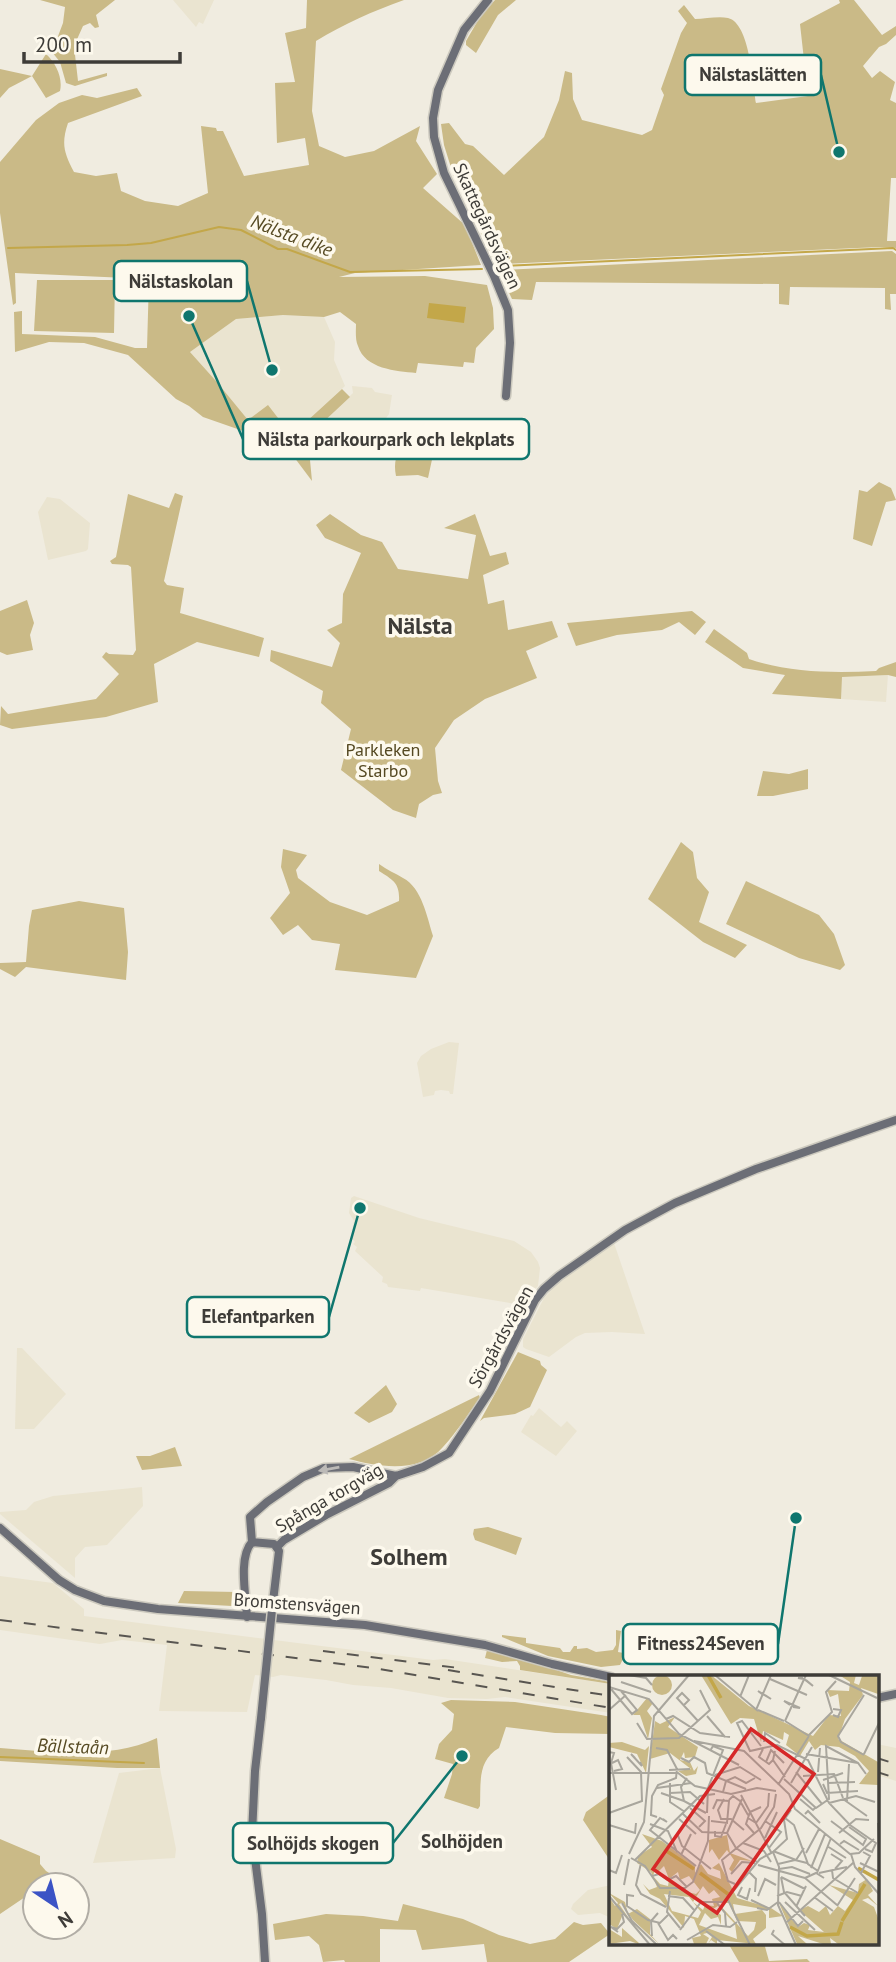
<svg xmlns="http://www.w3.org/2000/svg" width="896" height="1962" viewBox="0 0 896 1962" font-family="'PT Sans',sans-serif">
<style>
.built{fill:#eae4d0}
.green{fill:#caba87}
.water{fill:#c3a749}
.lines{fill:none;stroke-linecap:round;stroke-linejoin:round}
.stream{stroke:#c3a749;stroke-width:2}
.secondary-casing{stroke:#ccc9be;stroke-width:11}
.secondary{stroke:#6c6e76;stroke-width:8}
.rail{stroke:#595651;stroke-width:2;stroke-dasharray:12 12;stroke-linecap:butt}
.secondary-bridge-casing{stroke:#ccc9be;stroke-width:11;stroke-linecap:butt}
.secondary-bridge{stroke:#6c6e76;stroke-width:8}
.oneway{fill:#bcbab7}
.labels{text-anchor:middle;stroke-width:7;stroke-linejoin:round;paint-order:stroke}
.street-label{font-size:18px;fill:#3e3c38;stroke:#fdf9ed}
.park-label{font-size:18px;fill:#554922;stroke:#fdf9ed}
.water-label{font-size:19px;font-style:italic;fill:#574b24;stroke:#fdf9ed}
.neighbourhood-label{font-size:19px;font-weight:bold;fill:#3e3c38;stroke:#fdf9ed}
.district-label{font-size:24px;font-weight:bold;fill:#3e3c38;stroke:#fdf9ed}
.inset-river{fill:none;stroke:#c3a749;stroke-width:3.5}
.inset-road{fill:none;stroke:#a9a69d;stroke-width:2}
.view{fill:#d62828;fill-opacity:0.15;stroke:#d62828;stroke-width:3.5}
.inset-edge{fill:none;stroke:#3e3c38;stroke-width:3.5}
.leader{fill:none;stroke:#0f766e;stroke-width:2.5}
.callout-dot{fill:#0f766e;stroke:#fdf9ed;stroke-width:2.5}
.callout{fill:#fdf9ed;stroke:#0f766e;stroke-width:2.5}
.callout-label{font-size:19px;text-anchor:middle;font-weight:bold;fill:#3e3c38}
</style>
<rect width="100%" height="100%" fill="#f0ece0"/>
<path class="built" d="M173 0H214L203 24 199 22 196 27Z
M283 315 324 317 335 342 334 360 345 386 295 432 288 426 285 427 248 421 216 381 190 352 236 319Z
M352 386 372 388 375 392 392 395 389 414 377 431 375 430 356 449 325 435 318 427 353 393Z
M47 497 60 499 90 523 88 549 86 551 48 560 38 512Z
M888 675 886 702 841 699V677Z
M449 1042 459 1043 453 1094H450L449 1091 441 1090 435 1091 434 1095 423 1097 417 1063 421 1056 431 1049Z
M354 1196 419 1218 514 1241 531 1252 538 1262 540 1268 538 1286 522 1305 421 1288 420 1291 388 1287 387 1284 382 1282 383 1277 355 1251 357 1247 353 1244 355 1242 351 1237 354 1221 349 1213 351 1198Z
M614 1243 645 1334 612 1332 585 1333 576 1337 549 1357 526 1349 523 1347V1339L544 1298 562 1279Z
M17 1348H22L66 1394 34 1429H15Z
M539 1408 561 1427 567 1421 577 1431 556 1456 521 1432 531 1415 533 1416Z
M142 1487 143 1506 107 1545 85 1547 75 1558V1578L0 1514V1512L26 1510 34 1502 53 1496Z
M0 1576 53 1583 84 1609V1616L433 1660 445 1659 611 1684V1713L505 1697 487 1699 448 1698 391 1688 353 1685 326 1680 281 1675 273 1677 255 1675 247 1712 159 1711 167 1645 122 1640 100 1644 0 1630Z
M877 1744 896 1748V1781L877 1775Z
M160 1768 176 1849 175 1858 93 1863 119 1773Z
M611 1885V1918L600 1913 578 1915 571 1909 573 1904 588 1890Z"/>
<path class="green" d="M40 0H115L96 15 99 27 95 28 90 23 83 26 74 46 78 81 107 73V76L75 86 66 83 60 62 52 52 63 23 65 7Z
M307 0H404C373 11 344 24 316 41L312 111 319 146 345 157 374 151 420 126 416 141 437 174 423 188 465 225 481 265 355 273 339 277 425 276 487 285 493 308 494 329 476 348 474 363 464 362 463 367 418 363 416 373C396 371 365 369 358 346 355 340 356 330 356 324L340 312 324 317 283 315 236 319 190 352 216 381 248 420 268 405 285 427 288 425 295 432 342 389 350 397 319 426 326 434V436L341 443 310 460 312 481 291 453 246 432 203 417 189 406 176 399 128 355 84 343 49 342 15 352 14 312 22 311V334L95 337 135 348H147L149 279 15 273 16 303 13 305 0 213V162L36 120 59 103 82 95 97 98 137 88 142 96 68 123C61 144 64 153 74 172L96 176 117 173 121 191 145 201 178 206 208 193 201 126 216 128 217 131H223L244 176 309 165 305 138 277 143 275 83 295 82 285 33 306 28Z
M495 0H516L498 15 476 53 466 45V41L480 17Z
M839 0H854L882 35 896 26V35L886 44 879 47 863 66 872 78 880 71 895 82 890 100 896 103V178H891L887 241H896V248L880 247 503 264 505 270 892 251 896 254V294H890L891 310 885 309V288L790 287 789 305 779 304V284L536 282 532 300 512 299 453 174 444 145 441 124 449 123 465 144 473 146 504 175 544 137 559 100 565 71 572 73 573 99 582 120 642 135 652 130 664 95 661 89 681 33 687 23 678 11 684 5 695 19C705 19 718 16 728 18 750 23 753 85 756 103L808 96 800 24 840 3Z
M46 54C56 63 63 78 60 91L46 98 32 76 9 88 0 98V69L32 76Z
M37 280H115L114 333 34 331Z
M416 428 438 432 428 478 418 475 396 476C394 466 395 459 399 450L411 445Z
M879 482 891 488 896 500 886 502 872 546 853 539 859 490 867 492Z
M175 493 183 496 164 581 167 585 184 588 180 613 264 638 259 657 197 642 154 664 158 702 106 717 12 729 0 725 1 706 8 714 96 699 119 674 102 657 106 652 109 654 133 655 136 650 131 567 128 565 112 564 110 561 116 557 128 494 169 508Z
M330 514 361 535 382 542 398 569 468 579 476 535 444 528 475 514 490 556 506 552 509 564 483 575 488 604 504 600 508 630 552 621 558 637 526 651 537 678 485 699 454 720 435 748 438 781 442 793 433 795 419 804 416 818 393 810 341 770 351 729 321 703 323 691 270 661 271 650 332 667 340 643 327 630 342 623 343 594 361 553 325 538 316 525Z
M27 600 34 623 30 635 33 650 7 655 0 652V611Z
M692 611 706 622 695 635 679 622 662 630 617 635 576 646 567 623Z
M714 629 747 653 749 659C789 673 834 673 876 671L879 668 896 662V677L888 675 842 677 841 699 772 694 785 675 743 668 705 642Z
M808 769V789L773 796H757L763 771 789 774Z
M681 842 693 852 697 878 709 892 699 922 747 945 735 958 703 942 648 899Z
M283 849 307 855 296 870 298 878 330 902 367 915 399 901C400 883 393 880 379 871V864C387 870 395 873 403 878 422 888 427 917 433 936L416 978 335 970 340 944 312 940 298 925 283 935 270 918 290 893 281 867Z
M746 881 819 915 834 934 845 965 840 970 799 958 726 924Z
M79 901 124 908 128 952 126 980 26 967 15 977 0 969V963L26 962 29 926 32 910Z
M518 1352 540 1361 541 1365 547 1370 530 1407 515 1414 484 1418 480 1421Z
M386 1385 397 1404 392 1412 369 1423 354 1413Z
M479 1395 480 1398C468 1414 457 1432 443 1447 420 1474 379 1467 349 1459Z
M175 1447 182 1466 142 1470 136 1456H150Z
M488 1527 522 1538 516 1555 475 1540 473 1534 474 1529Z
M184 1591 237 1592V1601L232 1606 178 1603Z
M616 1630 621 1631 618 1652 629 1654 623 1659 620 1665 601 1667 548 1656 502 1637V1635L526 1638V1643L560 1648 563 1652H570L574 1646H577V1649L587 1648 596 1652 613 1650 616 1645Z
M487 1650 508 1656 512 1655 571 1675 611 1682V1684L520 1670V1666L517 1661 502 1662 485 1658Z
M451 1700 515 1702 601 1715 611 1717V1734L555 1733 506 1727 499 1748C477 1761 481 1783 480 1806L478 1809 444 1798 452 1774 453 1764 435 1759 439 1744 452 1730 454 1714 441 1703Z
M157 1738 160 1768H117L0 1761V1748C52 1752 109 1760 157 1738Z
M611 1794V1862L583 1820 586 1812Z
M0 1839 40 1856V1864L46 1871 69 1885H50L39 1878 31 1893 0 1914Z
M403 1904 463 1919 499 1935 530 1944 555 1939 574 1922 583 1925 601 1923 610 1934 569 1962H487L484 1944 422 1950 416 1930 380 1929V1962H345L344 1960 323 1962 319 1945 309 1936 275 1940 273 1924 326 1914 363 1916 398 1921Z
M728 1943H764L769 1961 807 1959 810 1962H739Z"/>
<path class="water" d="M429 303 466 307 464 323 427 318Z"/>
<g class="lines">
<path class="stream" d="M8 248 127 245 151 243 219 227 241 230 278 249H287L350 272 482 269
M503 266 893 248 896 250
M0 1757 144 1763"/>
<defs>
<path id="secondary" d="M488 0 464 30 438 90 433 118 434 137 444 173 494 276 508 310 510 343 506 396
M0 1528 59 1580 75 1590 104 1601 158 1609 365 1625 485 1645 552 1664 611 1677
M252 1542 250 1517 267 1502 303 1477 324 1468 353 1467 396 1476 423 1467 449 1453 490 1391 535 1300 544 1289 559 1276 625 1230 675 1203 756 1169 896 1120
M252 1542 274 1544 279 1551 272 1610
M277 1547 284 1540 326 1515 389 1483 396 1476
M247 1617C246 1596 238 1557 252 1542
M877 1698 896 1694
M261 1718 255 1771 252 1834 262 1914 265 1962"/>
</defs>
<use href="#secondary" class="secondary-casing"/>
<use href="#secondary" class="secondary"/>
<path class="rail" d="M0 1620 373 1668 611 1708
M323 1651 459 1668
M448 1670 611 1696
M877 1758 896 1764
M877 1772 896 1778"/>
<defs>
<path id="secondary-bridge" d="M261 1718 272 1610"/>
</defs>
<use href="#secondary-bridge" class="secondary-bridge-casing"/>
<use href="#secondary-bridge" class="secondary-bridge"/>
</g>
<defs><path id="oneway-solid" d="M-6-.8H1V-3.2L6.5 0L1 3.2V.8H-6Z" transform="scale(1.75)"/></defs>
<use class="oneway" href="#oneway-solid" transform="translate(329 1469) rotate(170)"/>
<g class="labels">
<g class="street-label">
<text transform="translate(487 226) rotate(65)" y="6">Skattegårdsvägen</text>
<text transform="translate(501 1337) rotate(-61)" y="6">Sörgårdsvägen</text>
<text transform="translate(329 1498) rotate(-30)" y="6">Spånga torgväg</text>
<text transform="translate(297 1604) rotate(4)" y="6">Bromstensvägen</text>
</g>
<g class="park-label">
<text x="383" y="756">Parkleken<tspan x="383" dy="21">Starbo</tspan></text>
</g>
<g class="water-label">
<text transform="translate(292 235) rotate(21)" y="7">Nälsta dike</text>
<text transform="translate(73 1746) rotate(2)" y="7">Bällstaån</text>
</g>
<g class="neighbourhood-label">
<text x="462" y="1848">Solhöjden</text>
</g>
<g class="district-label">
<text x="420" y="634">Nälsta</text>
<text x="409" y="1565">Solhem</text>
</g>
</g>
<g transform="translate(609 1675)">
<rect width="270" height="270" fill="#f0ece0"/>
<path d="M92 0H102L140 31 204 61 220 40 232 41 229 19 221 22 218 15 240 16 241 7 230 0H247L245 8 250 10 253 1 269 0V19L252 13 254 20 236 44 229 64 269 87V110L250 109 260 96 246 81 230 72 212 70 206 75 200 66 191 81 177 70 180 60 175 57 174 65 154 56 152 67 145 44 131 43 122 49ZM43 10a10 10 0 1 1 20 0a10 10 0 1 1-20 0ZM38 23 44 28 38 36 43 43 39 64 31 40H24ZM66 42 59 52 89 72 86 82 76 83 75 77 71 85 81 87 85 96 89 91 87 99 77 101 69 96 82 94 61 78 41 84 46 46 51 49ZM13 67 36 75 40 71 37 98 28 79 0 72V68ZM33 159 53 166 86 191V198L92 189 99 199 112 204 111 196 103 193 110 188 128 223 162 233 174 241 160 243V235L124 229 126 239 153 235 157 240V253L144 264 147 269 108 265V269L102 265 99 269 103 262 98 258 94 259 100 263 97 269H85L83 263 92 261 85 244 76 241 75 253 51 224 41 219 34 209 40 215 48 212 42 197 28 188 29 181 43 172ZM55 191 60 204 69 197 71 205 80 201 91 215 87 219 78 217 60 205 59 211 51 209 44 201 47 192V199ZM94 211 100 219 105 215 111 222 103 224 105 231 96 230 94 235 84 227ZM55 219 80 222 92 237 89 243 63 236ZM109 228H120L128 246 147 247 145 255 139 261ZM109 231 126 249 128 264 90 250 96 238 102 244 109 242 112 250V240L104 234ZM118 160 121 178 143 186 131 185 123 197 120 194 125 185 118 175 110 185 103 174 100 178V165ZM258 204 264 216 259 220 269 231 259 223 253 225 265 232 269 243V269H229L221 263 222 269H214L189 261 198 269H188L170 228 189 252 195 248 201 250 199 255 215 257 190 235 199 231 210 237 217 231 221 240 229 231 236 236 244 225 220 210 249 218 250 209ZM0 218 16 227 19 239 28 234 41 244V259L50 269 24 245 15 232 13 228 10 229 21 245 46 269 14 239 8 254 0 249V222L6 231 9 228ZM13 253 30 268 29 269 21 266 0 269V254L13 262Z" fill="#caba87" fill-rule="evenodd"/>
<path class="inset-river" d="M99 0 112 23M56 175 85 194M249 193 270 205M91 198 119 219M233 246 256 209M181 252 198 261 229 259 233 247"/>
<path class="inset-road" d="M20 0 37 3 43 10M106 0 149 36M220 0 268 23M194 3H189L195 4 204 11 197 5M161 4 198 20M12 7 42 17M0 12 40 24 70 59 130 90M2 14 23 39 28 35 12 16M153 19 149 16 162 24 156 20M131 22 140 0M75 30 80 25 73 18 68 23 89 46M181 30 175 26 191 33 184 32M224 34 232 35 229 42 224 40M0 35 17 20M147 35 162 0M149 35 175 46M98 41 116 62M57 44 64 41 91 58 121 62M176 46 197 0M176 46 200 61M28 48 38 64 70 63 101 35 91 15M200 60 223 37 217 17 227 6M85 66 135 76 180 119 186 134 241 179 250 178 265 164M155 67 156 58 171 68M152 71 133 46 128 48 141 76 168 70 199 85 220 128 241 150 267 168 263 177 256 174M47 73 58 75 68 94 67 103 49 110 43 121 42 140 48 142M154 74 150 82 160 89 164 85M166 76 164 85 176 102M0 77 5 78 2 88 7 115M197 79 249 88 257 99M255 79 270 48M255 80 232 67 229 61 255 20M26 83 22 79 33 91 31 87M72 83 80 87 85 82 96 88 98 98 137 114M157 87 162 75 175 88M3 88 9 85 13 94 5 96M60 95 81 94M187 97 213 129M209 97 211 73M0 98H69L86 111 122 119 148 113 167 116M106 100 131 92 152 105M194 101 225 99 234 123M78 103 72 112 75 126 97 138M175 104 207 133 220 124 217 71 249 88M214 105 234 98M61 108V127L76 137M182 108 203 72M219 108 246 107M214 109 218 118 249 116M169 110 200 61M48 113 82 108M114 117 117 106 126 102 137 108 146 103M52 118 75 126M61 118 81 117 95 129M132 120 162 177M115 124 109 135 112 144H122L135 155M191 124 204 135 207 132M234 124 258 141M120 125 124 121 131 126 139 140M238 126 240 89M220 128 247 121 266 127M81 133 96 146 90 152M0 138 33 126 32 97 18 82M98 138 99 113 114 75 104 71 101 76M74 139 93 157 118 158 127 173 148 187M196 139 199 136 211 148M139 143 147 148 159 131 160 118M176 143 185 150 199 189 209 196M54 144 58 147 51 143 41 155 87 191M70 144 87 159M102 146 118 148 120 126 108 125 104 134M156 146 172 157 160 173M222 146 254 170 257 164 240 152M269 148 270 169M41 149 59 156 68 177M0 150 26 158 27 148M106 156V161L112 162 117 149M68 158 73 171 102 194M118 158 133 124M145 158 137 149 141 137 152 132M230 158 247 144 260 145M156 163 168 137M134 168 155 176 162 187M231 169 235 166 250 175M218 171 237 183M164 176 187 185 195 173M164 177 170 192 169 230 187 270M164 177 178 164 175 145 182 135M197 178 210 154M20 179 35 147 45 41 80 0M222 179 233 186 226 194M242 179 246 192 270 219M72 180 82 159M22 183 36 191 51 213H76L84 207 99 166 100 141M26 185 91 121 106 119M32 188 27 210 32 219 57 232M251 188 270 197M169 189 186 185 198 188M149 190 196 203M202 193 216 159M170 194 183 192 201 199M0 195 7 198 13 180M223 195 224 203 249 218M140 197 147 204 146 217M208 198 222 163M210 198 238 192M252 198 261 181 254 177M122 199 133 187 146 188M43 201 50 199 59 205 67 201 78 212M172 202 175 217 196 241M172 202 196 214M196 203 228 230M196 203 207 198 215 203M126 209 119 206 113 185 152 153 165 132 167 119M15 210 20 184M133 212 129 220 138 224 141 213M61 216 58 237 71 253M0 221 41 270M25 221 18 220V231L39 245 51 248 59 240M59 221 74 223 86 236M149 221 156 204 167 210M168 221 178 217 193 221M205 222 224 236M119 225 141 270M142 225 161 234M115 227 151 184 164 177M170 227 189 251 194 246M176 227 206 255M13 228 23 246 48 270M108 228 116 238 117 251M228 231 246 203M187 232 197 211M148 233 158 235 169 227M178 247 244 188M49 248 59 265 64 260 68 264M71 255 92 227H117M165 255 163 259 176 270M97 256 116 270M9 257 2 252 8 254 15 247 13 239M43 261 42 246 49 238M78 265 104 250 121 252 128 247"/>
<path class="view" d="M142 54 205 99 108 238 44 194Z"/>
<rect width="270" height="270" class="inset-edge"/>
</g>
<path class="leader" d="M839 152L821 75M272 370L247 281M189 316L243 439M360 1208L329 1317M796 1518L778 1644M462 1756L393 1843"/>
<g class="callout-dot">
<circle cx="839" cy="152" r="7"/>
<circle cx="272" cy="370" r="7"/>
<circle cx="189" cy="316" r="7"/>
<circle cx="360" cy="1208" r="7"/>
<circle cx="796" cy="1518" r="7"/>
<circle cx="462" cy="1756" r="7"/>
</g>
<g class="callout">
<rect x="685" y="55" width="136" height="40" rx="7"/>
<rect x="114" y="261" width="133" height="40" rx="7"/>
<rect x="243" y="419" width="286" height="40" rx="7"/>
<rect x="187" y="1297" width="142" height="40" rx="7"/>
<rect x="623" y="1624" width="155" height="40" rx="7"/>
<rect x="233" y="1823" width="160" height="40" rx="7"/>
</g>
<g class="callout-label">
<text x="753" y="81">Nälstaslätten</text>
<text x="181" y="288">Nälstaskolan</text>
<text x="386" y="446">Nälsta parkourpark och lekplats</text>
<text x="258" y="1323">Elefantparken</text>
<text x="701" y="1650">Fitness24Seven</text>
<text x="313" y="1850">Solhöjds skogen</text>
</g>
<g transform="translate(56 1906) rotate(145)"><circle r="33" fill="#fdf9ed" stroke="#b1ada5" stroke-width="2"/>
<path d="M0-5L12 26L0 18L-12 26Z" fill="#3b53c5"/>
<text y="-10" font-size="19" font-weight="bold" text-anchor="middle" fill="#3e3c38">N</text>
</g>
<path d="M24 52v10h156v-10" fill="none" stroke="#3e3c38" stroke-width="3.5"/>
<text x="35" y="52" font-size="21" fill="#3e3c38" stroke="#fdf9ed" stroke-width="5" paint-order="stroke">200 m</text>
</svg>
